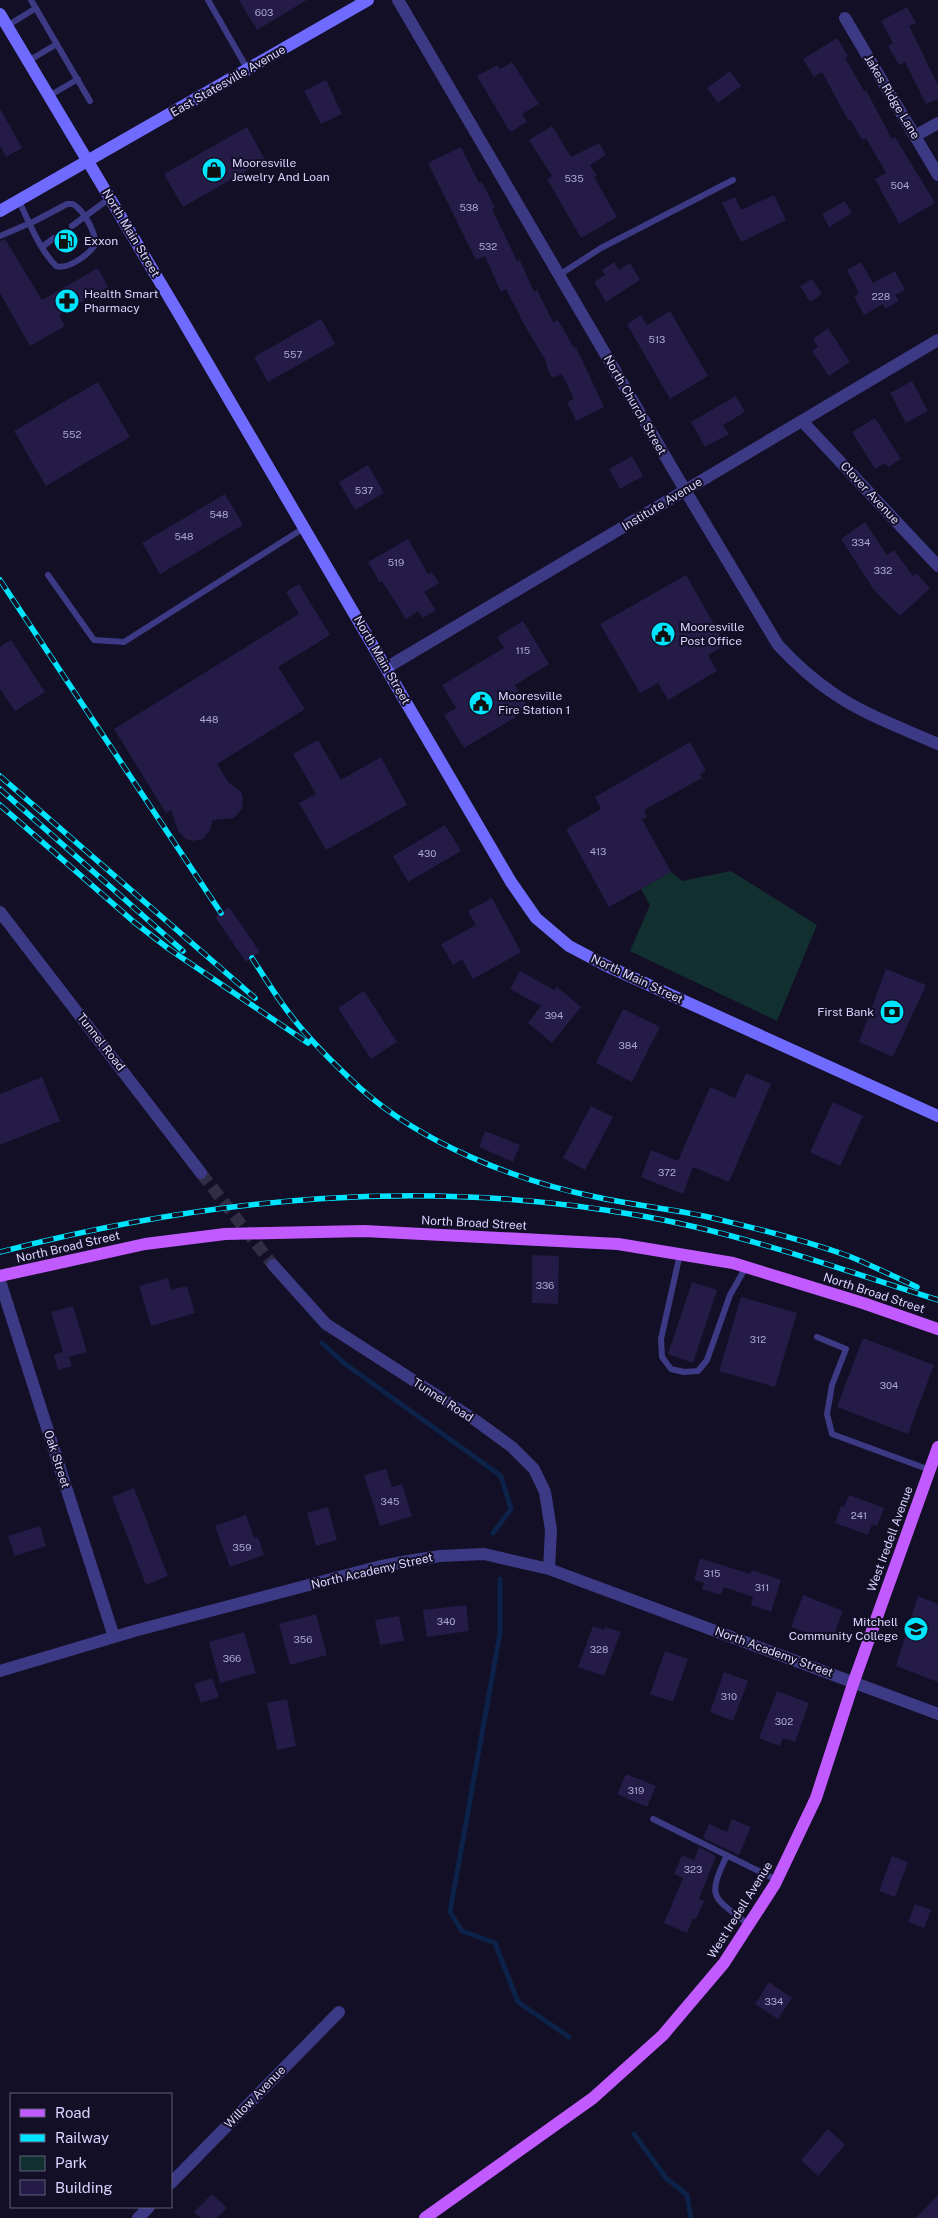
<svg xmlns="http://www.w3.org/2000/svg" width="938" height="2218" viewBox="0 0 938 2218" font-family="'Public Sans',sans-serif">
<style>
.green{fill:#12302f}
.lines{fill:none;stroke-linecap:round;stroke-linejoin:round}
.stream{stroke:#0c2248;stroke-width:5}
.building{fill:#241b47}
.street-tunnel{stroke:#312d47;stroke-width:12;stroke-dasharray:12 6;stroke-linecap:butt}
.lane{stroke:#3d3a85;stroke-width:6}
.street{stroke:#3d3a85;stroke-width:12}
.secondary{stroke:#6f6bff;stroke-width:12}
.primary{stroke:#c25bff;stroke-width:12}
.rail-casing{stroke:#00e5ff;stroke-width:5.5}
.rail{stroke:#130f26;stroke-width:4;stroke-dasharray:11;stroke-linecap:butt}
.labels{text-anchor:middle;stroke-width:4;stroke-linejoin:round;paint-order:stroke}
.number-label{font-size:10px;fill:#aca6d1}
.street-label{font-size:12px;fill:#d9d4ff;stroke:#130f26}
.poi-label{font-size:12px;fill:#d9d4ff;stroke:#130f26;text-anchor:start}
</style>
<rect width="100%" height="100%" fill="#130f26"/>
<path class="green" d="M731 871 817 925 777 1021 630 951 650 905 641 889 671 872 682 881Z"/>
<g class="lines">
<path class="stream" d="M322 1343 344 1363 501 1476 511 1509 493 1533
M500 1579V1633L450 1912 462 1931 495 1943 518 2002 569 2037
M634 2134 666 2178 687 2195 691 2218"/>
</g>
<path class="building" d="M239 0H307L257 30Z
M907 7 916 23 909 26 938 85V99L926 104 905 62 899 65 888 46 893 43 881 21Z
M837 38 848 56 845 58 864 91 866 90 892 139 895 137 935 203 899 224 875 179 886 173 866 138 862 140 850 119 848 120 822 72 814 77 803 59Z
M512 62 539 104 522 114 527 122 510 132 477 76 497 65 500 69Z
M730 71 741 86 718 103 707 88Z
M326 80 342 114 321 124 304 91Z
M0 108 22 148 6 157 0 146Z
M552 126 571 157 599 143 606 155 590 165 597 176 594 177 617 217 581 238 547 179 552 176 529 140Z
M247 127 265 160 183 207 164 174Z
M461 147 479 183 482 182 495 208 492 209 517 261 520 260 534 292 537 290 553 322 558 320 574 348 576 347 604 407 576 421 567 402 574 399 562 374 552 378 545 362 546 361 525 326 506 289 501 292 485 256 476 260 428 163Z
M774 195 786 220 741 242 722 203 735 197 741 210Z
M845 201 852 213 829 227 822 214Z
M5 239 42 300 98 268 108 287 59 315 65 326 30 346 0 293V241Z
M614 262 619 270 630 263 640 280 606 302 594 282 605 275 602 270Z
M861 262 873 283 895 271 905 290 895 295 899 301 885 309 883 304 864 315 854 296 859 293 847 270Z
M812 279 822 294 810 302 800 286Z
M670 311 708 376 670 399 627 324 641 315 647 325Z
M321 319 335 344 268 382 254 357Z
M828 328 850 362 829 376 812 351 818 347 813 339Z
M912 381 928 411 906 423 890 393Z
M98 382 130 437 46 486 14 431Z
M736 396 745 412 723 425 729 434 705 447 691 422Z
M875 418 901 459 888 467 885 463 875 469 852 432Z
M632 456 643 476 620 489 609 469Z
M368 465 384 493 355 510 339 482Z
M225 494 243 525 160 574 142 543Z
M865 522 887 555 894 550 913 576 916 573 930 588 900 616 874 590 841 539Z
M408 539 428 574 432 572 439 583 424 592 436 610 423 618 418 611 406 619 382 581 380 583 368 562Z
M686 575 726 645 708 655 717 671 668 700 658 683 640 693 600 624Z
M299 584 330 635 278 667 305 709 217 764 228 782 241 792 243 798 242 809 234 818 213 820 210 830 203 839 192 841 186 839 178 831 171 810 166 813 114 729 299 614 286 592Z
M523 621 549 664 515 685 529 709 464 748 444 715 456 708 442 685 504 648 497 637Z
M11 640 45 692 15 711 0 689V647Z
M318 740 341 780 381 757 407 805 326 850 299 803 316 794 293 754Z
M690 742 706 771 700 774 702 778 644 810 647 817 642 819 671 872 609 907 566 829 601 809 595 797Z
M445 825 461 851 408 882 393 856Z
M492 898 521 952 473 979 462 959 453 965 441 944 476 925 468 911Z
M229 907 260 952 246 962 215 917Z
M886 969 926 985 893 1057 859 1042Z
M520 971 554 990 557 987 581 1007 552 1043 528 1023 541 1006 510 989Z
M364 991 397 1042 371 1059 338 1008Z
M623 1009 660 1027 632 1082 596 1063Z
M746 1073 771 1084 729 1182 693 1167 683 1194 641 1177 651 1150 678 1161 710 1087 735 1098Z
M42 1077 60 1121 0 1145V1094Z
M833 1102 863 1116 840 1166 810 1152Z
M591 1106 613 1117 585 1170 563 1158Z
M485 1131 520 1145 513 1162 479 1147Z
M532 1255 559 1256 558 1304 532 1303Z
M168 1278 171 1290 187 1286 195 1313 151 1326 139 1286Z
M692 1282 717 1290 693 1363 668 1354Z
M741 1297 797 1313 775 1387 719 1371Z
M73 1306 87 1352 69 1357 72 1366 58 1370 54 1355 63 1352 51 1312Z
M863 1338 934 1365 908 1434 837 1407Z
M386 1469 392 1487 402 1484 412 1516 380 1526 364 1475Z
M134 1488 168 1576 146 1585 112 1497Z
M849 1495 884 1508 877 1526 872 1524 868 1535 835 1523 841 1506 844 1507Z
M328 1507 337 1540 316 1546 307 1513Z
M246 1515 254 1538 258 1537 264 1555 230 1567 215 1526Z
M40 1526 46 1546 15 1556 8 1536Z
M700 1558 750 1574 752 1570 781 1580 771 1612 751 1605 753 1597 724 1587 721 1595 702 1589 704 1583 694 1580Z
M803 1595 843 1611 831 1642 791 1627Z
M918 1596 938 1604V1682L896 1666Z
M466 1605 469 1631 427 1637 423 1610Z
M316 1614 327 1655 290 1665 279 1624Z
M399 1616 404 1641 380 1645 375 1620Z
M593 1626 604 1630 605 1627 621 1632 604 1676 578 1667Z
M244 1632 256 1673 220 1683 209 1642Z
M665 1651 688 1659 673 1702 650 1694Z
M724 1672 748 1681 733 1721 710 1712Z
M212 1678 219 1697 201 1703 194 1684Z
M777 1691 809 1703 795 1742 783 1738 780 1746 759 1738Z
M287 1699 296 1746 277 1750 267 1703Z
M626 1774 656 1786 647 1807 617 1794Z
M732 1819 751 1827 739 1855 703 1838 709 1824 727 1832Z
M699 1847 716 1856 699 1899 704 1901 696 1919 693 1918 687 1933 664 1923 683 1878 674 1874 682 1855 694 1860Z
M892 1856 908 1862 895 1897 879 1891Z
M915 1904 931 1910 924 1928 908 1922Z
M769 1982 792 1998 778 2019 755 2004Z
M828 2129 845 2145 818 2176 801 2160Z
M212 2194 227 2208 217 2218H201L194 2212Z
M938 2195V2218H916Z"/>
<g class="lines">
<path class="street-tunnel" d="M201 1173 273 1265"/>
<path class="lane" d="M31 0 90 101
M208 0 248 70
M7 26 36 8
M28 61 57 44
M49 96 78 79
M72 226 110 198
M0 236 35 221 67 204H73C84 211 96 232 95 245 88 255 68 270 56 266 39 249 29 222 19 201
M42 247 54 238
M559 275 601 248 733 180
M48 575 94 640 124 642 304 528
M680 1254 661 1339 662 1357 671 1369 684 1372 698 1371 707 1360 730 1295 746 1267
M817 1337 846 1349 832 1385 827 1414 832 1434 930 1470
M653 1819 777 1880
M727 1855C706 1900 713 1896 749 1925"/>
<path class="street" d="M398 0 685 490 778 645C794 662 811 678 830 691 862 714 902 728 938 744
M845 18 938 175
M915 136 938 123
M802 421 938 566
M386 668 938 340
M0 912 201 1173
M273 1265 326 1324 475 1420 512 1447 534 1469 545 1492 551 1530 549 1569
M0 1281 114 1637
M0 1671 134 1631 377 1567 408 1561 440 1556 484 1554 549 1569 938 1714
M171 2183 339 2012
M138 2218 149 2207"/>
<path class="secondary" d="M0 14 176 309 511 882 536 918 569 946 607 966 938 1116
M0 211 368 0"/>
<path class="primary" d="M0 1276 145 1244 225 1234 364 1231 618 1244 733 1263 863 1303 938 1329
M425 2218 593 2098 663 2035 724 1963 775 1884 816 1798 854 1681 938 1447"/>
<defs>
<path id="rail" d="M0 580 221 913
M0 776 255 998
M0 789 183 951
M0 805 134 922 169 949 308 1043
M252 958C263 975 274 993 286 1009 307 1038 334 1064 360 1088 421 1143 516 1181 596 1197 636 1206 677 1209 717 1219 762 1230 808 1241 851 1257 873 1266 895 1277 917 1287
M0 1252C212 1197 426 1177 642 1216 744 1234 840 1269 938 1300"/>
</defs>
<use href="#rail" class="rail-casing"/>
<use href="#rail" class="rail"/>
</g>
<defs>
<symbol id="shop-disc" viewBox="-11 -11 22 22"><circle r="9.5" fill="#00e5ff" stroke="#130f26"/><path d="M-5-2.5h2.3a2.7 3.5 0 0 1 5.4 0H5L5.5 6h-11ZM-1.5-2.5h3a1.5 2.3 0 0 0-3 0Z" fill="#111"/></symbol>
<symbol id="fuel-disc" viewBox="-11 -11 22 22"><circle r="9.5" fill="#00e5ff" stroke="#130f26"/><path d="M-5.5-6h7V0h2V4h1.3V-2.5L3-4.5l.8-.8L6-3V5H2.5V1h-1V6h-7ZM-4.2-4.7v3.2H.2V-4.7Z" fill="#111"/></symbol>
<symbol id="pharmacy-disc" viewBox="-11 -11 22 22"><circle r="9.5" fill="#00e5ff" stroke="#130f26"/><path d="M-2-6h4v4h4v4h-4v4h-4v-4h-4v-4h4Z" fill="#111"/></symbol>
<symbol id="civic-disc" viewBox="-11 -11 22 22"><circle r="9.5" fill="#00e5ff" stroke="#130f26"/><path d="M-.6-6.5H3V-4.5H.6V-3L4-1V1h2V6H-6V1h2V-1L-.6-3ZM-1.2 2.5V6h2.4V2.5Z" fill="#111"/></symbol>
<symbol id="bank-disc" viewBox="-11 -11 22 22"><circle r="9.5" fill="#00e5ff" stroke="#130f26"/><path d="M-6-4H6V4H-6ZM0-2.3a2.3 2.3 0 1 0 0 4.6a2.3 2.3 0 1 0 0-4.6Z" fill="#111"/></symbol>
<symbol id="university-disc" viewBox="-11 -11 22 22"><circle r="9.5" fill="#00e5ff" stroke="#130f26"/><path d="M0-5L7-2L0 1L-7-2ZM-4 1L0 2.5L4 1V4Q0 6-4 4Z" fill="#111"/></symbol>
</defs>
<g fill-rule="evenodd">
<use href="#shop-disc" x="200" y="156" width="28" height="28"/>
<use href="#fuel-disc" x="52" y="227" width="28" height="28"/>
<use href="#pharmacy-disc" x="53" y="287" width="28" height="28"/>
<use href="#civic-disc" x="649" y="620" width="28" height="28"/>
<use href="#civic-disc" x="467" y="689" width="28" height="28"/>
<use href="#bank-disc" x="878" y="998" width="28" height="28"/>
<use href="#university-disc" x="902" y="1615" width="28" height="28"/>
</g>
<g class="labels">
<g class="number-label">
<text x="264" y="16">603</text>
<text x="574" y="182">535</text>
<text x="900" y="189">504</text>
<text x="469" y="211">538</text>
<text x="488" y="250">532</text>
<text x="881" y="300">228</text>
<text x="657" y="343">513</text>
<text x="293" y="358">557</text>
<text x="72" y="438">552</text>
<text x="364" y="494">537</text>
<text x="219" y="518">548</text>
<text x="184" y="540">548</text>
<text x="861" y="546">334</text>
<text x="396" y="566">519</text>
<text x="883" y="574">332</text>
<text x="523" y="654">115</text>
<text x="209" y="723">448</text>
<text x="598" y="855">413</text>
<text x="427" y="857">430</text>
<text x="554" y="1019">394</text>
<text x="628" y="1049">384</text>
<text x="667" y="1176">372</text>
<text x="545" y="1289">336</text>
<text x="758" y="1343">312</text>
<text x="889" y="1389">304</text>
<text x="390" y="1505">345</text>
<text x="859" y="1519">241</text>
<text x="242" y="1551">359</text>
<text x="712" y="1577">315</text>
<text x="762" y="1591">311</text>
<text x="446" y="1625">340</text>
<text x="303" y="1643">356</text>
<text x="599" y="1653">328</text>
<text x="232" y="1662">366</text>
<text x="729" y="1700">310</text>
<text x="784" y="1725">302</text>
<text x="636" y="1794">319</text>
<text x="693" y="1873">323</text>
<text x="774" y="2005">334</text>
</g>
<g class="street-label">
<text transform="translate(228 81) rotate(-30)" y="4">East Statesville Avenue</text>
<text transform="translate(892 97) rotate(59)" y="4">Jakes Ridge Lane</text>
<text transform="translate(131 233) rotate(59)" y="4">North Main Street</text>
<text transform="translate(635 405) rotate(60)" y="4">North Church Street</text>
<text transform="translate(870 493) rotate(47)" y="4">Clover Avenue</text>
<text transform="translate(662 504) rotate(-31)" y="4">Institute Avenue</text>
<text transform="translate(382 660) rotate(60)" y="4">North Main Street</text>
<text transform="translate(637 979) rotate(25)" y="4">North Main Street</text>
<text transform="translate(101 1042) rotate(52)" y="4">Tunnel Road</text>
<text transform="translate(474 1223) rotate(3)" y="4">North Broad Street</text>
<text transform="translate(68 1247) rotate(-13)" y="4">North Broad Street</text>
<text transform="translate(874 1293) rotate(18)" y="4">North Broad Street</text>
<text transform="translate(443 1400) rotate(33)" y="4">Tunnel Road</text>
<text transform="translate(57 1459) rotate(72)" y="4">Oak Street</text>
<text transform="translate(890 1539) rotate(-70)" y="4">West Iredell Avenue</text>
<text transform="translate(372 1571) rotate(-13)" y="4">North Academy Street</text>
<text transform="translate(774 1652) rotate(20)" y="4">North Academy Street</text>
<text transform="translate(740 1910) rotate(-58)" y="4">West Iredell Avenue</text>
<text transform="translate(255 2097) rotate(-46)" y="4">Willow Avenue</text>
</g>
<g class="poi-label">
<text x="232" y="167">Mooresville<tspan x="232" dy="14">Jewelry And Loan</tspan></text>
<text x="84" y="245">Exxon</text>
<text x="84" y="298">Health Smart<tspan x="84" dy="14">Pharmacy</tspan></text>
<text x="680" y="631">Mooresville<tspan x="680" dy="14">Post Office</tspan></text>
<text x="498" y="700">Mooresville<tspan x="498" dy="14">Fire Station 1</tspan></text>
<text x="874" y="1016" text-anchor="end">First Bank</text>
<text x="898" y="1626" text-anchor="end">Mitchell<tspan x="898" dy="14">Community College</tspan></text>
</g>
</g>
<rect x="10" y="2093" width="162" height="115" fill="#130f26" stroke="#625e7d"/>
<rect x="20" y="2109" width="25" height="8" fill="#c25bff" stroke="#625e7d"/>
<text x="55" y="2118" font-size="15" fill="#d9d4ff">Road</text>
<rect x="20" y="2134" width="25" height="8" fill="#00e5ff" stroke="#625e7d"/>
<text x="55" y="2143" font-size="15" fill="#d9d4ff">Railway</text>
<rect x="20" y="2156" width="25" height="15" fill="#12302f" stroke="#625e7d"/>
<text x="55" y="2168" font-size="15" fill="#d9d4ff">Park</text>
<rect x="20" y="2180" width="25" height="15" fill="#241b47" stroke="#625e7d"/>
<text x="55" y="2193" font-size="15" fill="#d9d4ff">Building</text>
</svg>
